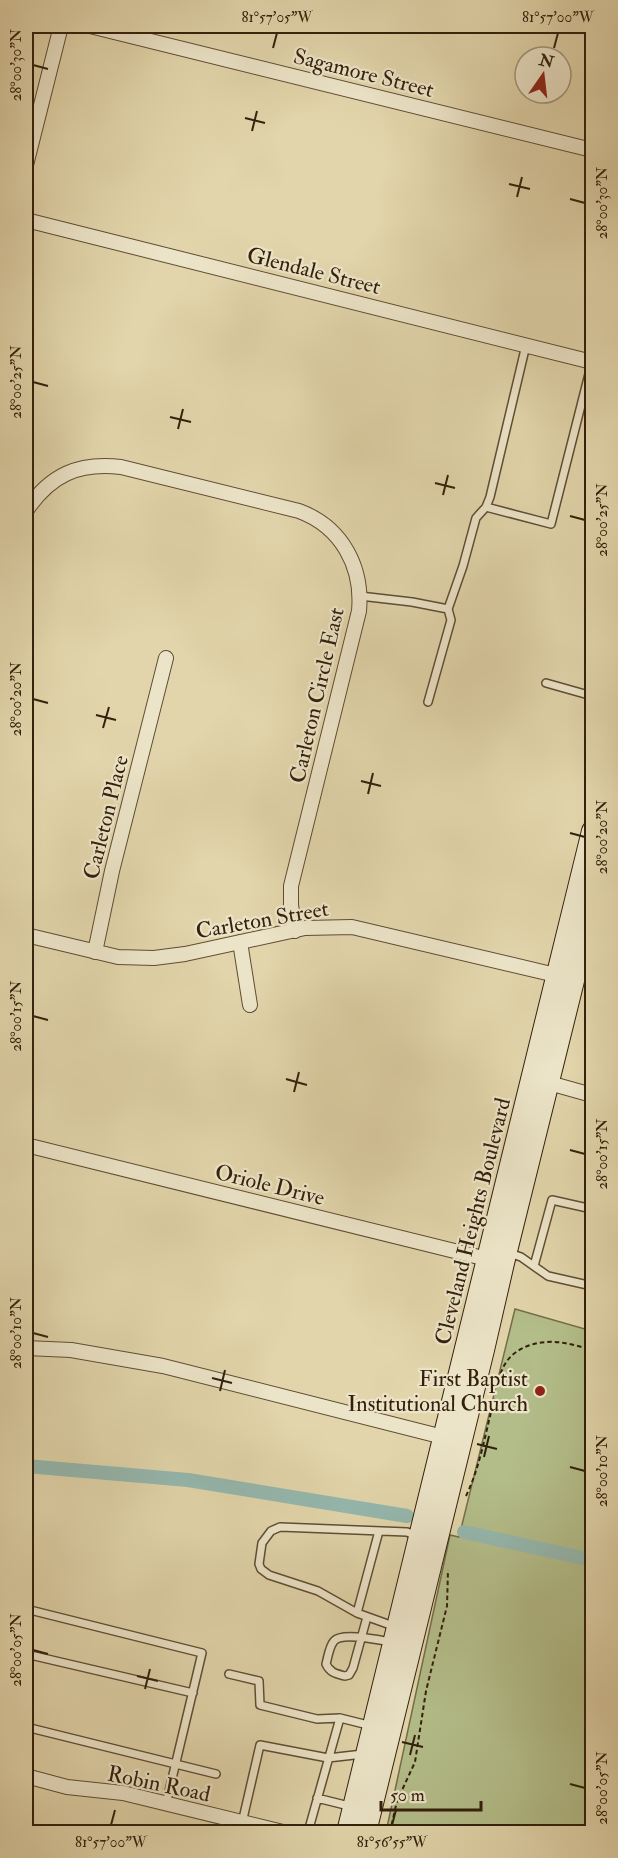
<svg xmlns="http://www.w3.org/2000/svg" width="618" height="1858" viewBox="0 0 618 1858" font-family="'IM FELL Double Pica',serif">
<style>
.green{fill:#b3bd89;stroke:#736e4a;stroke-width:1.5}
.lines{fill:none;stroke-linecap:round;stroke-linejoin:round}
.canal{stroke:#95b8af;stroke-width:14}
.lane-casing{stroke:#5f4d34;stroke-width:10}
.street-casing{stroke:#5f4d34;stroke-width:16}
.secondary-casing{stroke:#33200c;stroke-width:22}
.path{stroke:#33200c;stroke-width:2;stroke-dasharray:4.5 3;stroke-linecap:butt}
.lane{stroke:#ece4c8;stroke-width:7}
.street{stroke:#ece4c8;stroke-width:14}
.secondary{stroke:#ece4c8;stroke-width:20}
.ticks{fill:none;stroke:#33200c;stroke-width:2}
.poi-dot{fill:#8f2418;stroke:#ece4c8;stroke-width:2}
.labels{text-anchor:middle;stroke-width:4.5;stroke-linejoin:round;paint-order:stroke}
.street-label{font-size:22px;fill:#33200c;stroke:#ece4c8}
.poi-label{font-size:22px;fill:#33200c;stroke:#ece4c8;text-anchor:end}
.neatline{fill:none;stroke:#33200c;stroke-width:2}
.ticks-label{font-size:15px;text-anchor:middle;fill:#33200c}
</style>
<rect width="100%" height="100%" fill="#e2d5ab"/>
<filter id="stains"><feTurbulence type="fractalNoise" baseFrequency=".00333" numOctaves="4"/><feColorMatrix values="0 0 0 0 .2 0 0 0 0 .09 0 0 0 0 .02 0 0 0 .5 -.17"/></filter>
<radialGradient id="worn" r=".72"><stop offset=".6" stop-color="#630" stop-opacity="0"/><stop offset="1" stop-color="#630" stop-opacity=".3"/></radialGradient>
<path class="green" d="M515 1309 592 1331V1832H386L450 1535 459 1537Z"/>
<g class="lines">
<path class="canal" d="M26 1466 188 1480 407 1516
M464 1532 592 1560"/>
<defs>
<path id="lane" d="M486 507 551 524 592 362
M360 596 412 602 448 609 463 566 476 518 486 507 490 497 526 345
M546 683 592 696
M428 702 451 620 448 609
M509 1253 521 1257 548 1276 592 1286
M534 1266 552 1200 592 1209
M26 1609 202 1653 166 1804
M357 1613 379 1531
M367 1617 353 1668 349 1675 345 1676C337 1674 330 1673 326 1664 328 1657 329 1647 334 1641 342 1632 379 1640 391 1642
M396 1627 357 1613 318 1591 269 1575 261 1569 259 1564 262 1543 271 1531 280 1527 407 1532 417 1536
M26 1654 193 1693
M229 1674 259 1681 260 1705 317 1719 340 1718 372 1726
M26 1727 216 1774
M317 1798 353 1807
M242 1823 260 1745 328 1758 363 1754
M308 1832 340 1718"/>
<path id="street" d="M90 26 592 150
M26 165 61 26
M26 220 592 362
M26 511C50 475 78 462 121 467L299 511C342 527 363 567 359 611L291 886V905L295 931
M26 935 118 957 154 958 185 954 305 928 352 927 564 977
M240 942 250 1005
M95 952 112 871 166 658
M542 1081 592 1095
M26 1145 495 1261
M26 1348 71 1350 163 1366 451 1439
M26 1776 67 1787 123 1793 283 1832"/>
<path id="secondary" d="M347 1832C428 1498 510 1165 592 831
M366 1832 484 1350 504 1263 592 908"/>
</defs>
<use href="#lane" class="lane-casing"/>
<use href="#street" class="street-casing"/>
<use href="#secondary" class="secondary-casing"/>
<path class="path" d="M466 1496C480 1467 485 1435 493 1404 496 1391 498 1376 505 1364 514 1349 531 1343 547 1342 563 1341 578 1346 592 1350
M390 1832 397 1801 415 1762 426 1691 447 1606 448 1570"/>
<use href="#lane" class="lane"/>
<use href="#street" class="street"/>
<use href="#secondary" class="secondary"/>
</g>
<path class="ticks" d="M273 48 277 33M554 48 558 33M33 65 48 69M245 118 265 123M252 131 257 111M509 184 530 189M517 197 522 177M570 199 585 203M33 382 48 386M170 417 191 422M178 429 183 409M435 483 455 488M443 495 448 475M570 516 585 520M33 699 48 703M96 715 116 720M103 728 109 707M361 781 381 786M368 794 373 773M570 833 585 837M33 1016 48 1020M286 1079 307 1085M294 1092 299 1072M570 1150 585 1154M33 1333 48 1337M212 1378 232 1383M220 1391 225 1370M477 1444 497 1449M484 1457 489 1436M570 1467 585 1471M33 1650 48 1654M137 1676 158 1681M145 1689 150 1669M402 1742 423 1747M410 1755 415 1735M570 1784 585 1788M111 1825 115 1810M392 1825 396 1810"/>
<circle class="poi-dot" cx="540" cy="1391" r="6"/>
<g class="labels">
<g class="street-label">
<text transform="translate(364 72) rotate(14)" y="8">Sagamore Street</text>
<text transform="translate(314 270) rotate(14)" y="8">Glendale Street</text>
<text transform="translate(316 695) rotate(-77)" y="8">Carleton Circle East</text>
<text transform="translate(105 817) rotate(-76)" y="8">Carleton Place</text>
<text transform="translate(262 919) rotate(-10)" y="8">Carleton Street</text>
<text transform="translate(270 1184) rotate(14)" y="8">Oriole Drive</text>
<text transform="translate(472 1221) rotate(-76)" y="8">Cleveland Heights Boulevard</text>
<text transform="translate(159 1783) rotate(12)" y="8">Robin Road</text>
</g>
<g class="poi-label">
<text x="528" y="1386">First Baptist<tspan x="528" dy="25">Institutional Church</tspan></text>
</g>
</g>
<rect width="618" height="1858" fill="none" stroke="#e2d5ab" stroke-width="66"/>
<g transform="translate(543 75) rotate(14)"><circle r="28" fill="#ece4c8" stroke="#a2967d" stroke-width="1.5"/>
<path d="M0-4.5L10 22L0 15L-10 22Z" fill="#8f2418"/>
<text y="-9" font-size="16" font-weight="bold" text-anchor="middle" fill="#33200c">N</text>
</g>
<path d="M381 1801v9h100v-9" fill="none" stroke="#33200c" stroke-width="3"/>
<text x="390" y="1801" font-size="18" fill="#33200c" stroke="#ece4c8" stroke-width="4.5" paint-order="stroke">50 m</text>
<rect x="33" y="33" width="552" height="1792" class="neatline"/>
<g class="ticks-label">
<text x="277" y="22">81°57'05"W</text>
<text x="558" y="22">81°57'00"W</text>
<text transform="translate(16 65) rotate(-90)" y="5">28°00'30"N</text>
<text transform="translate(602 203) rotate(-90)" y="5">28°00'30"N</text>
<text transform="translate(16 382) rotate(-90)" y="5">28°00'25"N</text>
<text transform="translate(602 520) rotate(-90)" y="5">28°00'25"N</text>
<text transform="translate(16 699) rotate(-90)" y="5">28°00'20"N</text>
<text transform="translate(602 837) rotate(-90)" y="5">28°00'20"N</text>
<text transform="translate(16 1016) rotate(-90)" y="5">28°00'15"N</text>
<text transform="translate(602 1154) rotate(-90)" y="5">28°00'15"N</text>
<text transform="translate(16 1333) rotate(-90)" y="5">28°00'10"N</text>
<text transform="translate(602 1471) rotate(-90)" y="5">28°00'10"N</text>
<text transform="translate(16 1650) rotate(-90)" y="5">28°00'05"N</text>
<text transform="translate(602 1788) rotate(-90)" y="5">28°00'05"N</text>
<text x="111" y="1847">81°57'00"W</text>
<text x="392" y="1847">81°56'55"W</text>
</g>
<rect width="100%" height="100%" filter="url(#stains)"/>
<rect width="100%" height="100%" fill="url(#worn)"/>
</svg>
